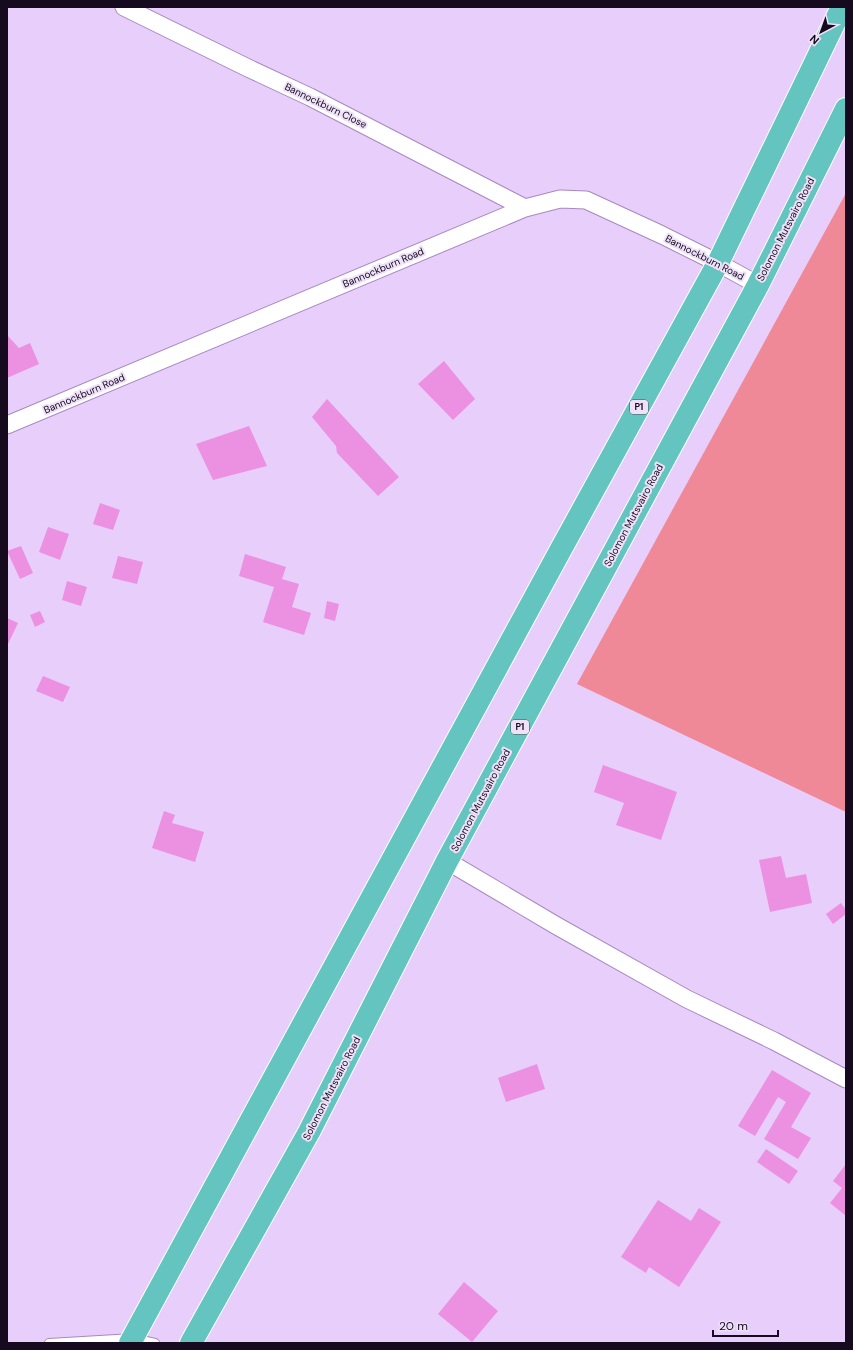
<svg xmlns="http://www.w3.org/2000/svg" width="853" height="1350" viewBox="0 0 853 1350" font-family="'DM Sans',sans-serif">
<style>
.green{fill:#ef8897}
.building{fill:#ec90e2}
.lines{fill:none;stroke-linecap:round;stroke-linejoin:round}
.service-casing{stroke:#a889be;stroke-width:10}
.minor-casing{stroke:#a889be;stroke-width:19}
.trunk-casing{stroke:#fff;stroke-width:24}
.service{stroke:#fff;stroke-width:8}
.minor{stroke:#fff;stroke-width:17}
.trunk{stroke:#63c4c0;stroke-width:22}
.labels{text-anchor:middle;stroke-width:4;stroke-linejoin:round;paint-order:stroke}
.shield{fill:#eee1f8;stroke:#574a5f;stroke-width:1}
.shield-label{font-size:9px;font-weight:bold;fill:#160a1e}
.street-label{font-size:10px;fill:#160a1e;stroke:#eee1f8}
</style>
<rect width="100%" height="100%" fill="#e8cefb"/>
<path class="green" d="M846 193V812L577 684Z"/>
<path class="building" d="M7 335 19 348 30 343 39 364 7 378Z
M444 361 475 399 453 420 418 384Z
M327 399 399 477 378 496 337 453 336 446 312 417Z
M249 426 267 466 213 480 196 444Z
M100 503 120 510 113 530 93 524Z
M48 527 69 534 60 560 39 552Z
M21 546 33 573 20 579 7 551Z
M245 554 286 567 282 579 299 584 292 607 311 613 304 635 263 622 274 587 239 576Z
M118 556 143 562 137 584 112 578Z
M67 581 87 587 81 606 62 600Z
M327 601 339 604 335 621 324 618Z
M40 611 45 622 35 627 30 615Z
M7 618 18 623 7 646Z
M43 676 70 687 63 702 36 691Z
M603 765 677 792 661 840 616 825 624 803 594 792Z
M164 811 175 815 172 823 204 832 195 862 152 848Z
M781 856 786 878 806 874 812 903 770 912 759 860Z
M841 903 846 910V914L833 924 826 914Z
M537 1064 545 1089 506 1102 498 1078Z
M772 1070 811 1093 791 1127 811 1138 798 1159 764 1139 786 1102 778 1097 755 1136 738 1126Z
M766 1149 798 1171 789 1184 757 1162Z
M846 1164V1216L830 1203 842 1188 833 1181Z
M658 1200 691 1221 699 1208 721 1222 679 1287 649 1267 646 1273 621 1257Z
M464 1282 498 1311 472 1342 438 1314Z"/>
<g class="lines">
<defs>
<path id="service" d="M49 1343 133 1338 155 1343"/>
<path id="minor" d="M124 7 248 68 310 97 525 208
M7 425 525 208 560 199 586 200 662 235 718 263 758 285
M447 861 557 926 687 999 774 1041 846 1079"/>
<path id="trunk" d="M130 1343 560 551 718 263 842 7
M191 1343 309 1132 447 861 758 285 846 109"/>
</defs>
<use href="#service" class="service-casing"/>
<use href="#minor" class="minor-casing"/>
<use href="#trunk" class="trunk-casing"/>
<use href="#service" class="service"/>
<use href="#minor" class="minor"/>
<use href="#trunk" class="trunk"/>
</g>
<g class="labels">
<g class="shield">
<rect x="630" y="400" width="18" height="14" rx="3"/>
<rect x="511" y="720" width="18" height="14" rx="3"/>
</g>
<g class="shield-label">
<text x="639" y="410">P1</text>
<text x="520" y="730">P1</text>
</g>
<g class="street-label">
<text transform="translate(326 105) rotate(26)" y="4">Bannockburn Close</text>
<text transform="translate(785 229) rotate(-63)" y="4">Solomon Mutsvairo Road</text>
<text transform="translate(705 257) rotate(27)" y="4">Bannockburn Road</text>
<text transform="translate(383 267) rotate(-23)" y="4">Bannockburn Road</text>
<text transform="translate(84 393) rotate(-23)" y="4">Bannockburn Road</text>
<text transform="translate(633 515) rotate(-62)" y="4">Solomon Mutsvairo Road</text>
<text transform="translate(480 800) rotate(-62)" y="4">Solomon Mutsvairo Road</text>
<text transform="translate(331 1088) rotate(-63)" y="4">Solomon Mutsvairo Road</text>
</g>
</g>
<rect width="853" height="1350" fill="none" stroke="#160a1e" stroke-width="16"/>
<g transform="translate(821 32) rotate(221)" stroke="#eee1f8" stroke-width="3" paint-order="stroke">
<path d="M0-3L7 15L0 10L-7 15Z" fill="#160a1e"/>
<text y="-6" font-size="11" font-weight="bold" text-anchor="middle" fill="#160a1e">N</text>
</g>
<path d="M713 1330v6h65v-6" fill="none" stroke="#160a1e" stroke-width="2"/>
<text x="719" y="1330" font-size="12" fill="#160a1e" stroke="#eee1f8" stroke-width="3" paint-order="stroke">20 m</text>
</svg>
